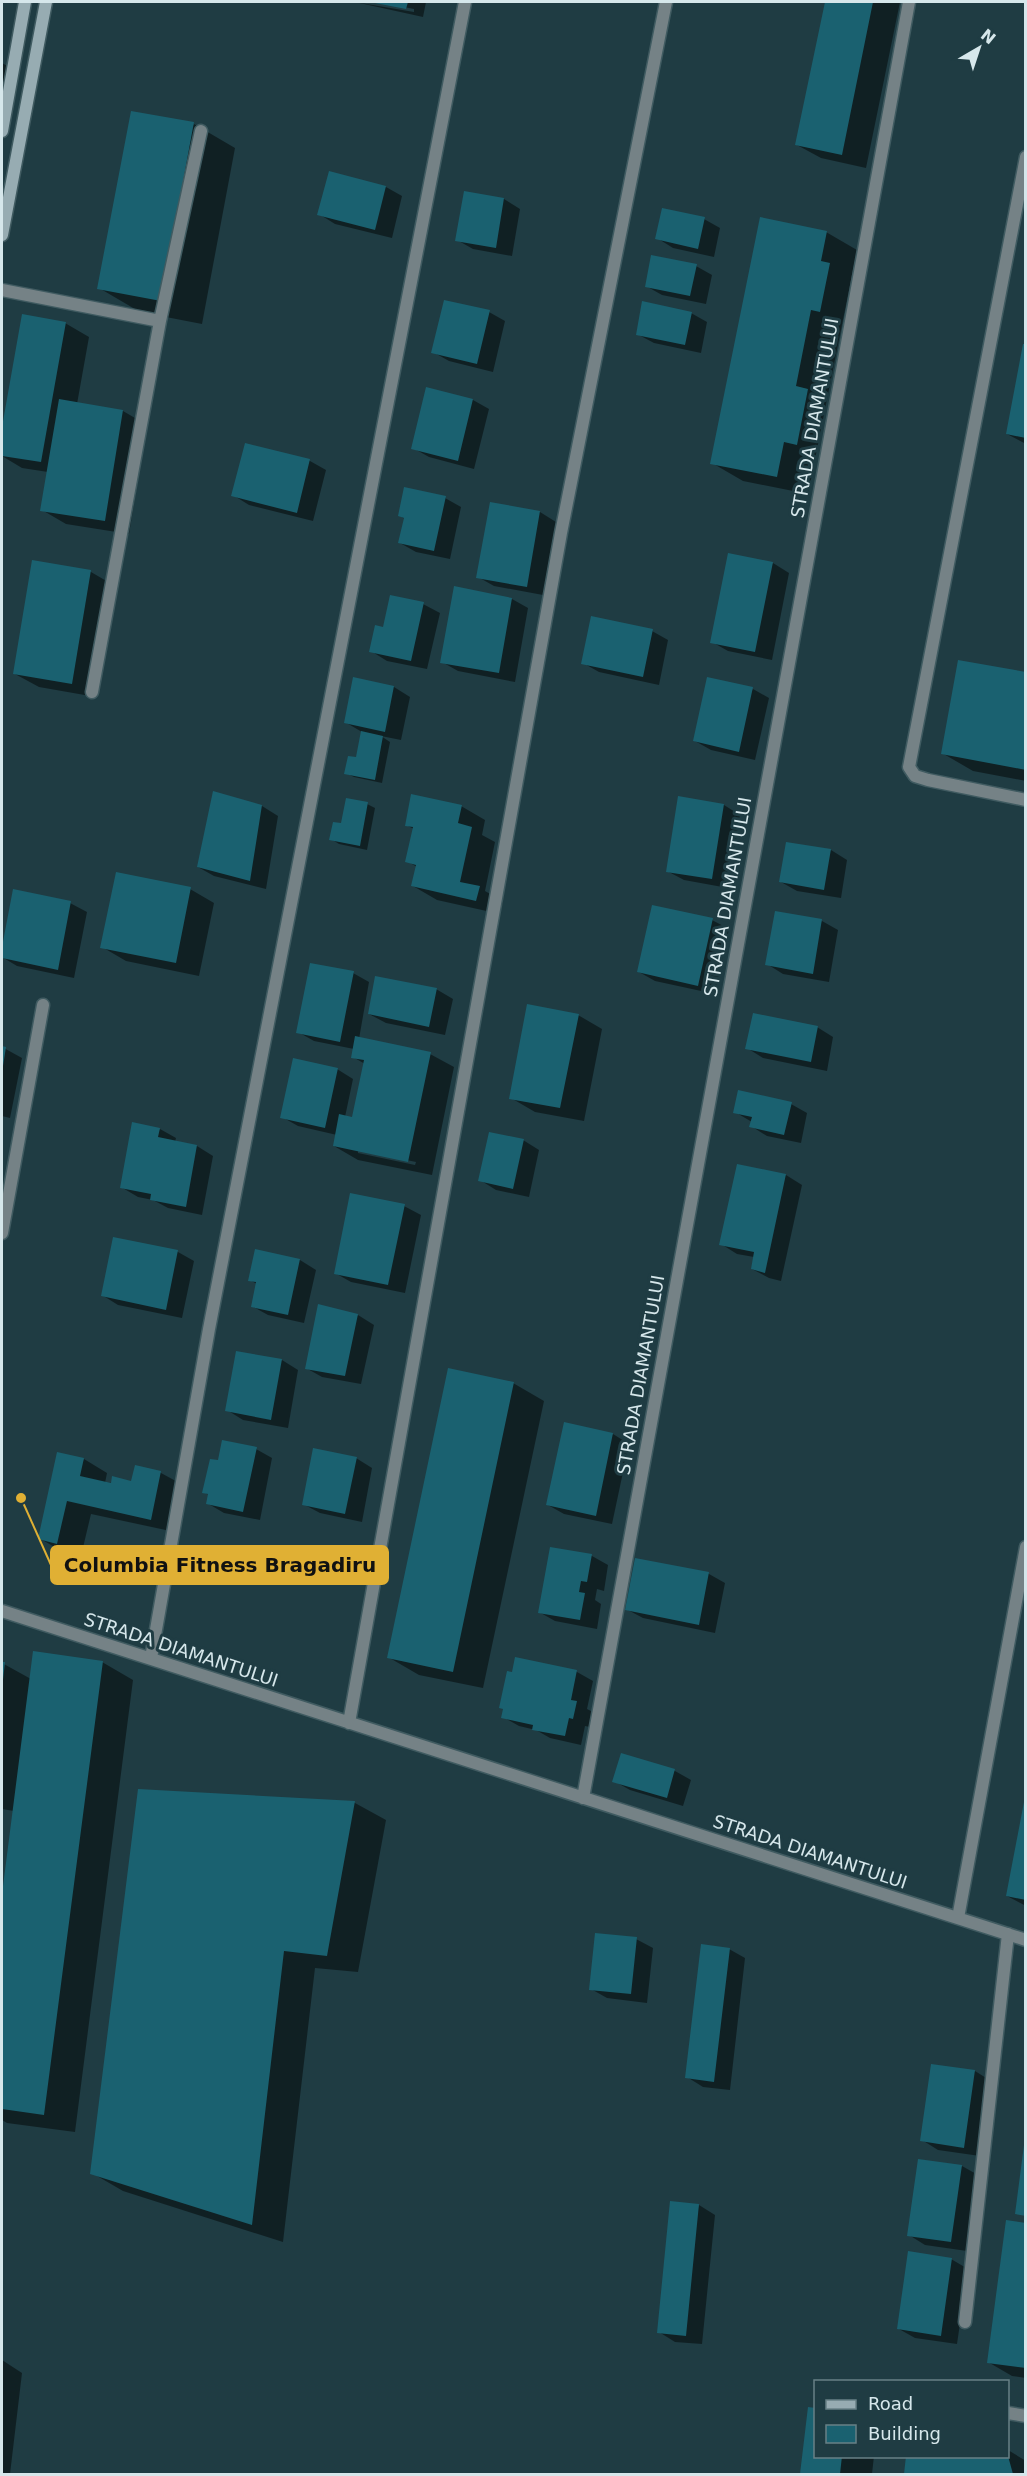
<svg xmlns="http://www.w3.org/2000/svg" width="1027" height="2476" viewBox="0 0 1027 2476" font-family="'DejaVu Sans',sans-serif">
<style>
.shadow{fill:#0007;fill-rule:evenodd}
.building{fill:#1a6170}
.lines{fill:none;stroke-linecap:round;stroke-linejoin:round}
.lane-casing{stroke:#405b61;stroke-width:15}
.street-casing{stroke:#405b61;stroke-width:15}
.secondary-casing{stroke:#405b61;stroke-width:15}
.lane{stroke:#758286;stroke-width:12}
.street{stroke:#758286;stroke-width:12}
.secondary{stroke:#97acb2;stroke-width:12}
.labels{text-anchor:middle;stroke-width:6;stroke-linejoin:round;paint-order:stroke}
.street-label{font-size:18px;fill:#d6e7eb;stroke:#1f3c43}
.leader{fill:none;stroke:#e0b034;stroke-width:2}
.callout-dot{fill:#e0b034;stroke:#1f3c43;stroke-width:2}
.callout{fill:#e0b034;stroke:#e0b034;stroke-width:2}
.callout-label{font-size:20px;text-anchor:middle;font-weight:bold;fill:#111}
</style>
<rect width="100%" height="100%" fill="#1f3c43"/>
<path class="shadow" d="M355 2 414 12V9L378 2H426L423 17Z
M827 2H900L866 168 821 158 797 145Z
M2 63 9 67 2 106Z
M194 124 235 148 202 324 140 312 99 288Z
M386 187 402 196 392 238 335 224 319 214Z
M465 193 504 199 520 209 512 256 473 249 457 240Z
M704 219 720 228 714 257 673 248 657 238Z
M826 232 857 250 808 494 743 481 712 463Z
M696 266 712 275 706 304 662 295 646 286Z
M489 312 505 321 493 372 449 361 433 352Z
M691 313 707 322 701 353 654 343 637 334Z
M23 316 65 323 89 337 77 404 123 411 147 425 129 534 66 524 42 510 48 472 22 468 2 456V435Z
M1026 346V444L1007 434Z
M427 389 473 400 489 409 474 469 429 457 413 448Z
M246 444 310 461 326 470 313 521 249 505 233 495Z
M445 498 461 507 450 559 416 552 400 543 405 519 400 516Z
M491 504 540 512 556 522 543 595 494 586 478 577Z
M33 562 91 572 115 586 96 697 39 687 15 674Z
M773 563 789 573 772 660 728 651 712 642Z
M512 599 528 608 515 682 458 671 442 662Z
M423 604 440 613 427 669 387 661 371 651 384 629Z
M652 631 668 640 659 685 599 672 583 663Z
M1026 674V781L973 771 942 753Z
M354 679 394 687 410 697 401 740 381 736 390 742 382 783 354 777 346 773 357 759 362 732 345 722Z
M753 689 769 698 755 760 711 750 695 741Z
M214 793 262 806 278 816 266 889 214 876 198 867Z
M680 798 724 805 740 815 728 888 684 880 667 871Z
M367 804 375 808 367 850 339 844 331 839Z
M461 806 485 820 482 835 495 842 485 891 503 901 500 914 437 900 413 886 417 867 407 861 414 829 406 825Z
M831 850 847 860 841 898 797 891 781 882Z
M190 889 214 903 199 976 126 961 102 947Z
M14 891 70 903 87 912 74 978 17 966 2 957Z
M712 920 729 929 715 994 655 981 639 972Z
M822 921 838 930 829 982 783 974 767 964Z
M353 973 369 982 359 1039 430 1054 454 1067 432 1175 358 1160 334 1146 337 1135 298 1126 282 1117 337 1069 353 1079 345 1117 353 1119 365 1064 353 1057 354 1049 314 1041 298 1032ZM358 1150 416 1162 415 1165 358 1153Z
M436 989 453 999 445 1035 386 1023 369 1014Z
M578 1015 602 1029 584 1121 535 1112 511 1098Z
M817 1027 833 1037 827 1071 763 1058 747 1048Z
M2 1047 22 1058 10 1118 2 1116Z
M791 1104 807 1113 801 1143 767 1136 751 1126 752 1122 735 1112Z
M160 1129 176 1138 175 1142 197 1146 213 1156 202 1215 168 1208 153 1200 138 1197 121 1187Z
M523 1140 539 1150 529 1197 496 1190 480 1180Z
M786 1175 802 1185 781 1281 769 1278 752 1269 754 1257 737 1254 721 1244Z
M2 1184 9 1188 2 1223Z
M404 1206 421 1215 405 1293 351 1282 335 1273Z
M115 1238 178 1252 194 1261 182 1318 118 1305 102 1295Z
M256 1251 300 1260 316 1270 304 1323 268 1315 252 1306 257 1284 250 1280Z
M358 1315 374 1325 361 1384 322 1377 306 1368Z
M282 1360 298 1370 288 1428 243 1420 227 1410Z
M513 1383 544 1401 483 1688 419 1675 388 1657Z
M613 1434 629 1444 612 1524 564 1514 548 1505Z
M256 1449 272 1458 260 1520 224 1513 207 1503 209 1495 204 1492 219 1462Z
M356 1458 372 1468 362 1522 320 1513 303 1504Z
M84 1459 107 1473 105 1483 133 1482 136 1467 161 1473 185 1486 175 1532 91 1514 81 1556 63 1552 39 1538Z
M551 1548 592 1556 608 1565 604 1591 597 1589 595 1600 601 1604 597 1629 555 1621 539 1612Z
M636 1559 709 1574 725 1583 715 1633 643 1618 626 1609Z
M516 1658 577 1672 593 1681 587 1709 593 1712 590 1727 585 1726 581 1745 550 1738 536 1730 519 1726 503 1717Z
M102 1662 133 1680 75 2132 7 2123 2 2120V1906L14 1811 2 1809V1663L31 1679Z
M622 1754 675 1771 691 1780 683 1806 630 1790 614 1781Z
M140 1791 355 1803 386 1820 358 1972 315 1968 283 2242 123 2191 92 2173Z
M1026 1804V1906L1007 1896Z
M636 1939 653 1948 647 2003 607 1998 591 1989Z
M729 1949 745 1958 730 2090 703 2087 687 2077Z
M975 2071 991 2081 980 2156 938 2150 922 2140Z
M962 2166 978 2175 967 2251 925 2245 909 2235Z
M699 2205 715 2215 702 2344 675 2342 659 2332Z
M1026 2224V2378L1012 2376 988 2362Z
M951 2259 968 2269 957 2344 915 2338 899 2329Z
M2 2360 22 2373 10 2474H2Z
M809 2409 816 2456H874L872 2474H802Z
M1008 2450 1026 2461V2474H905L907 2456H1008Z"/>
<path class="building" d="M825 2H873L842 155 795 145Z
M375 3V2H408L406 9Z
M131 111 194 122 161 301 97 289Z
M329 171 386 186 375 230 317 215Z
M464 191 504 198 496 248 455 241Z
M662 208 705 217 698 249 655 239Z
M760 217 827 231 821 261 830 263 820 312 811 310 796 386 808 389 797 445 784 442 777 477 710 464Z
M651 255 697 264 690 296 645 287Z
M444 300 490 310 477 364 431 353Z
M642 301 692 312 685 345 636 335Z
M22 314 66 322 41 462 2 456V427Z
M1023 344H1026V438L1006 434Z
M426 387 473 399 458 461 411 449Z
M59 399 123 410 105 521 40 511Z
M245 443 310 459 297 513 231 496Z
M404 487 446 496 434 551 398 543 404 518 398 516Z
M490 502 540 511 527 587 476 578Z
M728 553 773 562 755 652 710 643Z
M32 560 91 570 72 684 13 674Z
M454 586 512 598 499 673 440 663Z
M390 595 424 602 411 661 369 652 375 625 383 627Z
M591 616 653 629 643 677 581 664Z
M958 660 1026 672V770L941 754Z
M353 677 394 686 385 732 344 723Z
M707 677 753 687 739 752 693 741Z
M361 731 383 736 375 780 344 774 348 756 356 757Z
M213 791 262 805 250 881 197 867Z
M411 794 462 805 458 823 472 827 460 882 480 886 476 901 411 886 416 865 405 862 413 827 405 826Z
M678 796 724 804 712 879 666 872Z
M346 798 368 802 360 846 329 840 333 822 341 823Z
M786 842 831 849 824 890 779 882Z
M116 872 191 887 176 963 100 948Z
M13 889 71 901 58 970 2 958V947Z
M652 905 713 918 698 986 637 972Z
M775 911 822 919 813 974 765 965Z
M310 963 354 971 340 1042 296 1033Z
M375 976 437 988 429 1027 368 1014Z
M527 1004 579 1014 560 1108 509 1099Z
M753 1013 818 1026 811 1062 745 1049Z
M355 1036 431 1052 408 1162 333 1146 339 1114 352 1117 364 1060 351 1058Z
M2 1046 6 1047 3 1066H2Z
M293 1058 338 1068 325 1128 280 1118Z
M738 1090 792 1102 784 1135 749 1127 752 1117 733 1113Z
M132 1122 160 1128 158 1137 197 1145 186 1207 150 1200 151 1194 120 1188Z
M489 1132 524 1139 513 1189 478 1181Z
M737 1164 786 1174 765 1273 751 1269 754 1252 719 1245Z
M350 1193 405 1204 388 1285 334 1274Z
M113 1237 178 1250 166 1310 101 1296Z
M255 1249 300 1259 288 1315 251 1307 256 1282 248 1281Z
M318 1304 358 1314 345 1376 305 1369Z
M236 1351 282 1359 271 1420 225 1411Z
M448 1368 514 1382 453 1672 387 1658Z
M564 1422 613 1433 596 1516 546 1505Z
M222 1440 257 1447 243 1512 206 1504 208 1494 202 1493 210 1459 218 1460Z
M313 1448 357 1457 345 1514 302 1505Z
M57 1452 84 1458 80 1476 111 1483 112 1476 131 1481 135 1465 161 1471 151 1520 67 1501 57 1544 38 1539Z
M550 1547 592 1554 587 1582 581 1581 579 1592 585 1593 580 1620 538 1613Z
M635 1558 709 1572 699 1625 625 1610Z
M33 1651 103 1661 44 2115 2 2109V1894Z
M515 1657 577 1670 571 1700 577 1701 573 1719 569 1718 565 1736 532 1730 533 1725 501 1718 503 1709 499 1708 507 1671 512 1672Z
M2 1662H5L3 1680H2Z
M621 1753 675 1769 667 1798 612 1782Z
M138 1789 355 1801 327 1956 284 1951 252 2225 90 2174Z
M1024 1802H1026V1900L1006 1896Z
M595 1933 637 1937 631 1994 589 1990Z
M701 1944 730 1948 714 2082 685 2078Z
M931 2064 975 2070 964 2148 920 2141Z
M1024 2145H1026V2216L1015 2214Z
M918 2159 962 2165 951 2242 907 2236Z
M670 2201 699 2204 686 2336 657 2333Z
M1006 2220 1026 2223V2368L987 2363Z
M908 2251 952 2258 941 2336 897 2329Z
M808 2407 816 2408V2456H842L840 2474H800Z
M906 2456H1008L1013 2474H904Z"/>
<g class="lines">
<defs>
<path id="lane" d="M1026 157 909 767 915 776 928 780 1026 800
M2 290 160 321
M92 692 160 321 201 131
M1008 2413 1026 2416"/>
<path id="street" d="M2 1233 43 1005
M2 1611 1026 1940
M151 1658 209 1329 465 2
M349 1723 561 533 666 2
M583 1798 909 2
M958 1918 1026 1547
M965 2322 1008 1934"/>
<path id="secondary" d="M2 131 25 2
M2 235 46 2"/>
</defs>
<use href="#lane" class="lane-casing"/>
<use href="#street" class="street-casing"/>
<use href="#secondary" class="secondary-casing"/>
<use href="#lane" class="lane"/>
<use href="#street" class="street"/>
<use href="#secondary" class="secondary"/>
</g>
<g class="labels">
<g class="street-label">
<text transform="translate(815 418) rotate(-80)" y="6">STRADA DIAMANTULUI</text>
<text transform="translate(728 897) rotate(-80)" y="6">STRADA DIAMANTULUI</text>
<text transform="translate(641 1375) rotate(-80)" y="6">STRADA DIAMANTULUI</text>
<text transform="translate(181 1650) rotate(18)" y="6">STRADA DIAMANTULUI</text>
<text transform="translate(810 1852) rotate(18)" y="6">STRADA DIAMANTULUI</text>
</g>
</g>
<path class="leader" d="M21 1498L51 1565"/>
<circle class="callout-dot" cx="21" cy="1498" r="6"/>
<rect class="callout" x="51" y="1546" width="337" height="38" rx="6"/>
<g class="callout-label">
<text x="220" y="1572">Columbia Fitness Bragadiru</text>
</g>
<rect width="1027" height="2476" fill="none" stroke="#d6e7eb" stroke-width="6"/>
<rect x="814" y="2380" width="195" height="78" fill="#1f3c43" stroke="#688086" stroke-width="1.5"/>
<rect x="826" y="2400" width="30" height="9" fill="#97acb2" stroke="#688086" stroke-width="1.5"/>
<text x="868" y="2410" font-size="18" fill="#d6e7eb">Road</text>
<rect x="826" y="2425" width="30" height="18" fill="#1a6170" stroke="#688086" stroke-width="1.5"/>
<text x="868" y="2440" font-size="18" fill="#d6e7eb">Building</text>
<g transform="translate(979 48) rotate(39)" stroke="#1f3c43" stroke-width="4.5" paint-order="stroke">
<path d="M0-4.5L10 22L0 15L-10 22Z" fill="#d6e7eb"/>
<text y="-9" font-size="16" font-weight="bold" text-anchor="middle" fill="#d6e7eb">N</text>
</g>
</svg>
